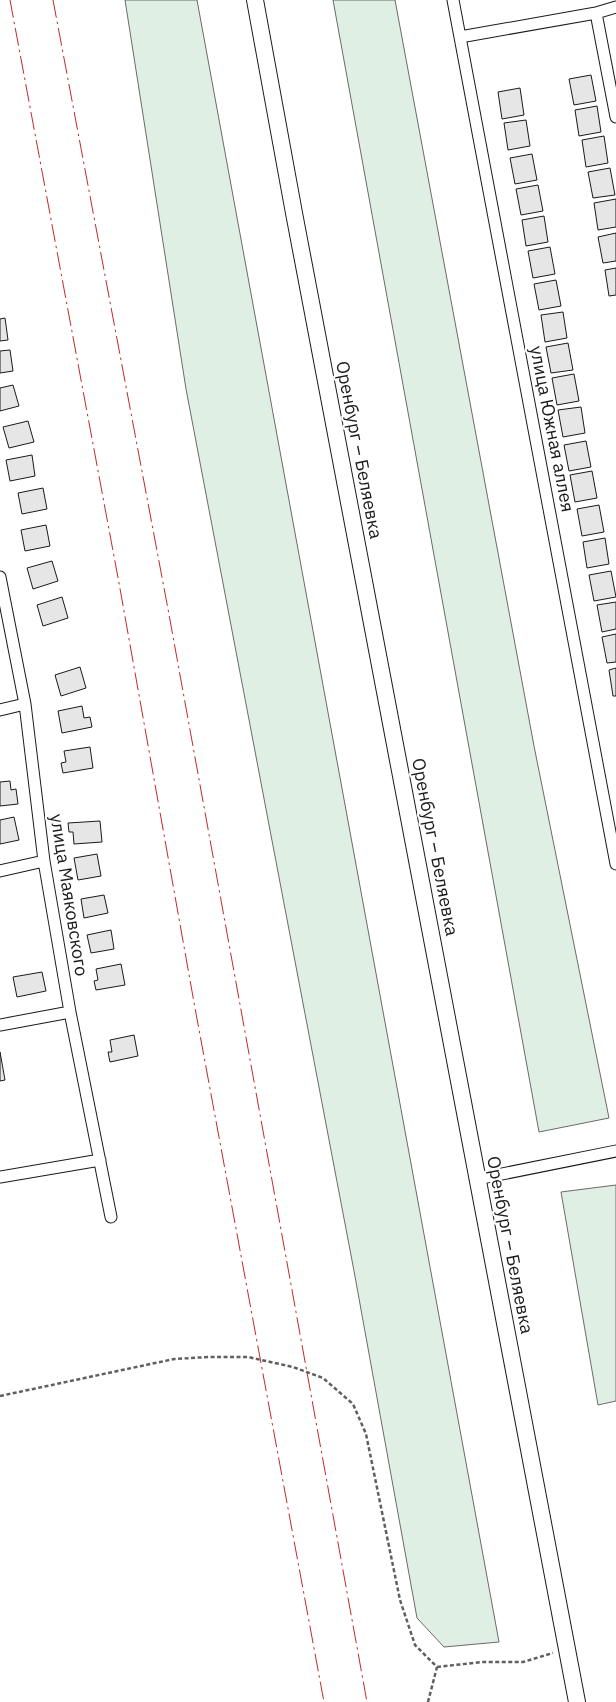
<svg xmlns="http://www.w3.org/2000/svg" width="616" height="1702" viewBox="0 0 616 1702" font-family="'IBM Plex Sans',sans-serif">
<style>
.green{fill:#e0efe3;stroke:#6a6a6a}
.building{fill:#e6e6e6;stroke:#1a1a1a}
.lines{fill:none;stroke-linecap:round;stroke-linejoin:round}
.minor-casing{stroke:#1a1a1a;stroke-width:13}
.secondary-casing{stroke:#1a1a1a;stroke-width:18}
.path{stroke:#5f5f5f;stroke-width:2.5;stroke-dasharray:4 2.5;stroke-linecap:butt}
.minor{stroke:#fff;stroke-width:11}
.secondary{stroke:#fff;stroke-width:16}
.power{stroke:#c62828;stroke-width:1;stroke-dasharray:18 4 2.5 4;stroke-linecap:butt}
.labels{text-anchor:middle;stroke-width:4;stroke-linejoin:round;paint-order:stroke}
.street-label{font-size:18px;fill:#1a1a1a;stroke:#fff}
</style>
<rect width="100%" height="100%" fill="#fff"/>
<path class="green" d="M125 0H197L499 1642 444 1647 417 1618 354 1271 186 389Z
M333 0H395L534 746 609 1118 539 1132Z
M616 1185V1401L598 1405 561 1192Z"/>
<path class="building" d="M591 75 596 101 574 105 569 79Z
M520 88 524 115 502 119 498 92Z
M597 106 601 132 579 136 575 110Z
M526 120 530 146 508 150 504 123Z
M604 136 608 163 586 167 582 140Z
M532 154 537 180 515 184 510 158Z
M610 168 615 195 593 198 588 172Z
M538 185 543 211 521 215 516 189Z
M616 199V227L598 230 594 203Z
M544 216 548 242 526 246 522 220Z
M616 233V261L603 263 598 237Z
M550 247 555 274 533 278 528 251Z
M616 268V295L609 296 605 270Z
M556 280 561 306 539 310 534 284Z
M563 312 567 338 545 342 541 315Z
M5 318 8 340 0 341V319Z
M568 343 573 370 551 373 546 347Z
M10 350 13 371 0 373V351Z
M574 374 579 401 557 405 552 378Z
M13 385 19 406 0 411V388Z
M581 407 585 433 563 437 558 410Z
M28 421 34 442 9 448 3 427Z
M586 441 591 467 569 471 564 445Z
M32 455 35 476 10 481 6 460Z
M592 471 597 498 575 502 570 475Z
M43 488 47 509 22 514 18 493Z
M599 505 604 532 582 536 577 509Z
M46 525 50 546 25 551 21 530Z
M605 538 609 564 587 568 583 542Z
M52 561 58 581 33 589 27 568Z
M611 571 616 597 594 601 589 575Z
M62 597 68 618 43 626 37 605Z
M616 602V629L602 632 597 605Z
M616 634V662L607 663 602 637Z
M80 667 86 688 61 696 55 675Z
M616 668V696H613L609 670Z
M82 706 84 718 90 717 92 727 62 733 58 711Z
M90 747 93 768 63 773 61 763 66 762 64 751Z
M10 781 11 790 16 789 18 804 0 806V782Z
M14 817 19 840 0 844V820Z
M100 821 102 842 74 844 73 832H69L68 823Z
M97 854 101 876 78 880 74 858Z
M104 895 108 913 84 918 81 899Z
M111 930 114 949 91 953 87 935Z
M121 964 125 985 96 990 94 981 98 980 96 969Z
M42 972 46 991 17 997 13 977Z
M134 1035 138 1056 110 1062 108 1052H112L110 1040Z
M0 1052 5 1080 0 1081Z"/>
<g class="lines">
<defs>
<path id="minor" d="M453 0 616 864
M596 13 616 117
M460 37 596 13 616 7
M0 577 25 704 44 861 70 1012 111 1217
M0 710 25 704
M0 871 44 861
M0 1025 70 1012
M0 1177 100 1160
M477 1179 616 1151"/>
<path id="secondary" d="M255 0 294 213 577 1702"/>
</defs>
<use href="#minor" class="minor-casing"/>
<use href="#secondary" class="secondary-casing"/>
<path class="path" d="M0 1396 174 1359 208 1357H248L293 1367 323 1378 353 1404 366 1434 400 1600 415 1645 437 1667
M437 1667 482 1662H523L553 1653
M428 1702 437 1667"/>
<use href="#minor" class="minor"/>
<use href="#secondary" class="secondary"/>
<path class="power" d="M10 0 119 583 195 1008 324 1702
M53 0 168 609 367 1702"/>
</g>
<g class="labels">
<g class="street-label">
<text transform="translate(552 429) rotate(79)" y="6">улица Южная аллея</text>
<text transform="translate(359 450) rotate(79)" y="6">Оренбург – Беляевка</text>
<text transform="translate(435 847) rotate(79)" y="6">Оренбург – Беляевка</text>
<text transform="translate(69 895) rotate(81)" y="6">улица Маяковского</text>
<text transform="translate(510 1245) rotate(79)" y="6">Оренбург – Беляевка</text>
</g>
</g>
</svg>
